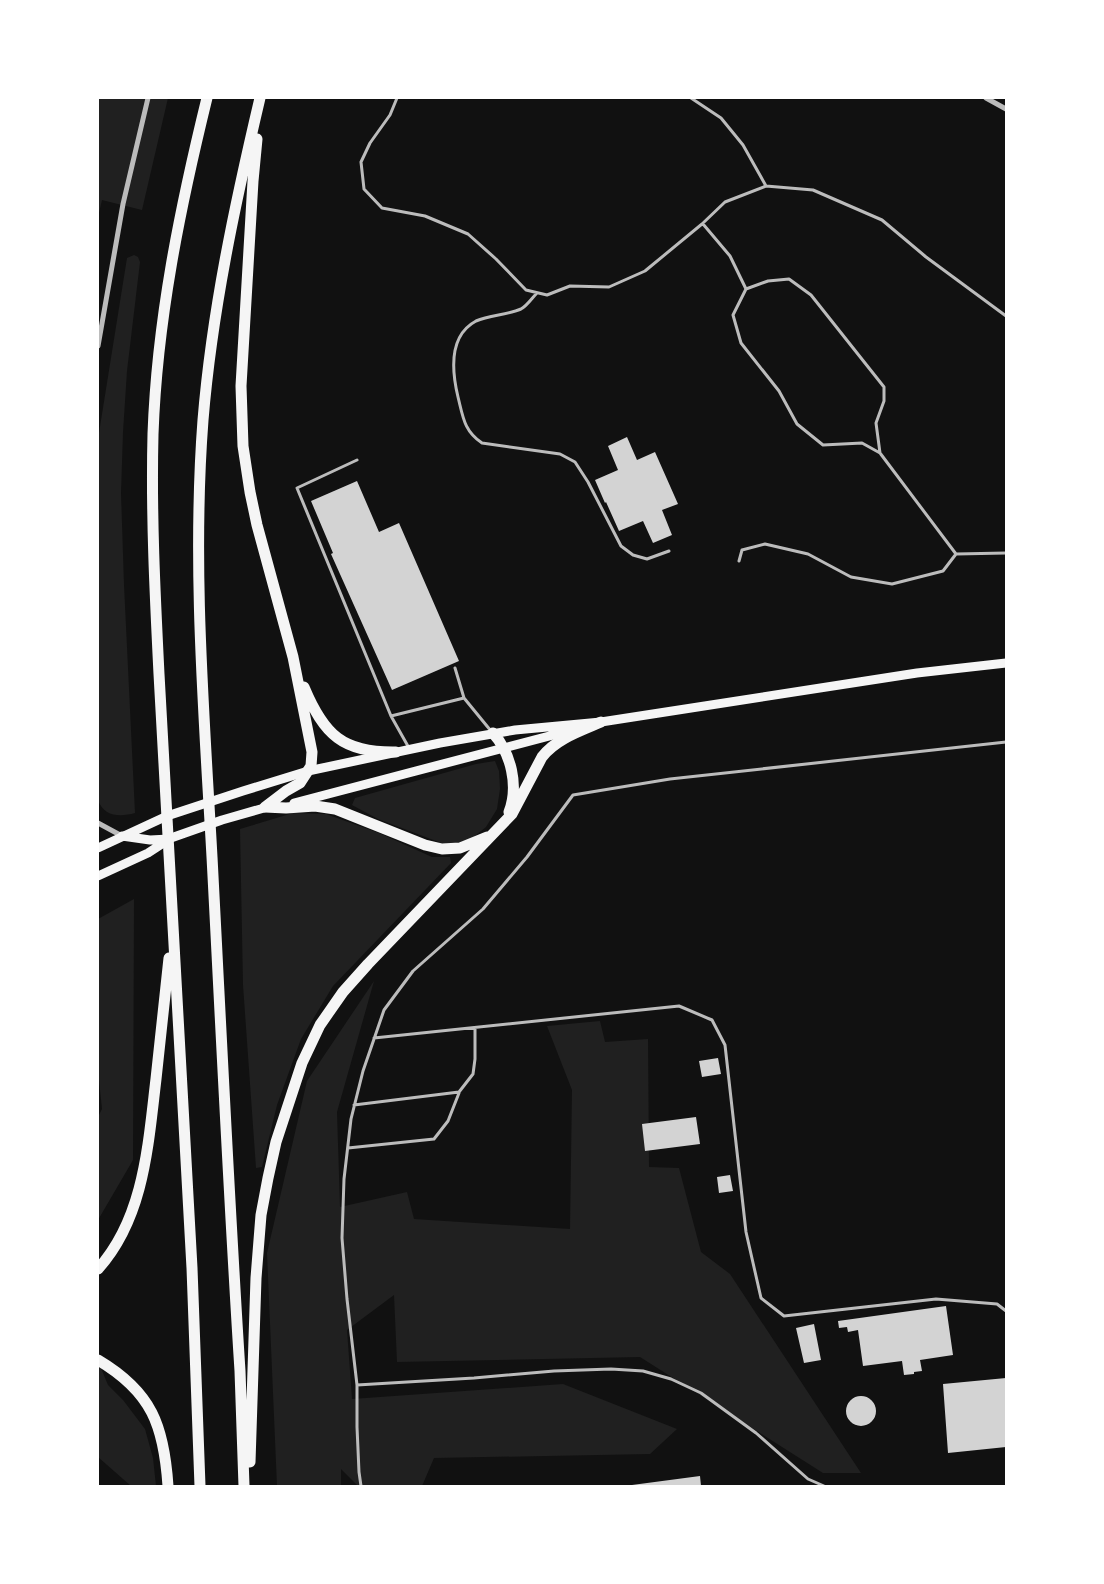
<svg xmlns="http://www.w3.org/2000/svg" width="1104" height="1584" viewBox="0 0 1104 1584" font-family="'DejaVu Sans',sans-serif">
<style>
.green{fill:#202020}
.building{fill:#d3d3d3}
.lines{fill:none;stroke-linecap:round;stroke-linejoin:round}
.service{stroke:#bcbcbc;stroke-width:3}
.minor{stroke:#bcbcbc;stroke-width:5}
.secondary{stroke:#f5f5f5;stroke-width:9}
.motorway{stroke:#f5f5f5;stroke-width:11}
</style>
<rect width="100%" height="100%" fill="#111"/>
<path class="green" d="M98 98H168L142 210 102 200 98 217Z
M134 255 138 257 140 262 127 371 123 432 121 493 124 585 135 813C120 817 104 817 98 800V439L127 258Z
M495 761 499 771 500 789 497 809 486 827 471 839 458 843 444 844 378 819 352 805 355 798 476 764Z
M293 813 326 814 379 833 432 857H450L451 863 333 986 301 1039 277 1105 262 1167 256 1168 243 985 240 829Z
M134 899 133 1160 98 1220V1117L102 1109 98 1071V919Z
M374 981 337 1112 340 1207 407 1192 414 1219 570 1229 572 1090 547 1026 600 1021 605 1042 648 1039 649 1167 679 1168 701 1252 730 1274 861 1473H823L640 1357 397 1362 394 1295 347 1330 352 1399 563 1384 677 1429 650 1454 434 1458 422 1486H358L341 1469V1486H277L267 1253 307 1081Z
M98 1361 108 1385 123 1400 145 1429 153 1458 156 1486H131L98 1457Z"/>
<path class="building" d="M627 437 637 460 655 452 678 504 662 510 672 535 653 543 643 521 619 531 606 502 605 503 595 480 618 470 608 446Z
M357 481 379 532 399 523 459 661 392 690 331 554 333 553 311 501Z
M718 1058 721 1074 702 1077 699 1061Z
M696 1117 700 1144 645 1151 642 1124Z
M730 1175 733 1191 719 1193 717 1177Z
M946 1306 953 1355 920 1360 922 1371 914 1372V1374L904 1375 902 1361 863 1366 858 1330 848 1332 847 1327 839 1328 838 1321Z
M814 1324 821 1360 804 1363 796 1328Z
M1006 1378V1447L948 1453 943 1384Z
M846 1411a15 15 0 1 1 30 0a15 15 0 1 1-30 0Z
M700 1476 701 1486H632V1485Z"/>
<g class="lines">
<path class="service" d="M397 98 390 115 370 143 361 162 364 189 382 208 425 216 468 234 496 259 526 290 547 295 570 286 609 287 645 271 702 224 725 202 766 186 813 190 882 220 926 257 1006 316
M691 98 721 118 743 145 766 186
M703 224 730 256 746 289 733 315 741 343 779 391 797 424 823 445 862 443 880 453 956 554 943 571 892 584 851 577 808 554 765 544 742 550 739 561
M746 289 768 281 789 279 811 295 884 387V401L876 423 880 453
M537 293C532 298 527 306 521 309 507 315 490 315 476 321 448 336 452 372 458 397 463 417 464 431 482 443L560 454 575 462 588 482 621 546 633 555 647 559 669 551
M357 460 297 488 391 716 464 698
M956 554 1006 553
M455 668 464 698 491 731
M391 716 409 748
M374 1038 679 1006 712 1020 725 1045 746 1232 761 1298 784 1316 936 1299 997 1304 1006 1311
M354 1105 459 1092 473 1074 475 1059V1028
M348 1148 434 1139 448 1121 459 1093
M357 1385 474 1378 554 1371 611 1369 643 1371 671 1379 701 1393 756 1433 808 1479 824 1486
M361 1486 359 1472 357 1427V1385L347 1299 342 1238 344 1179 351 1119 363 1071 384 1010 413 971 483 909 527 857 573 795 670 779 1006 742"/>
<path class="minor" d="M986 98 1006 109
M98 346 123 204 148 98
M98 823 122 836"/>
<path class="secondary" d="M294 803 576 729
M122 836 150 840 169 839
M98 848 167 816 243 791 308 771 440 743 515 730 601 722 917 673 1006 663
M98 876 148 853 171 838 222 820 271 806"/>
<path class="motorway" d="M257 139 253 181 241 386 243 446 250 492 257 525 293 657 312 752 311 766 300 783 286 791 265 807
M304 687C324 735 343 753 396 752
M493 733C511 753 519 786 509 812
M265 807 286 808 315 806 335 809 425 845 442 849 460 848 487 837
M98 1269C144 1218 148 1146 156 1079 160 1039 165 998 169 958
M98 1360C152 1392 164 1426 168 1486
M250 1462 256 1278 261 1215 268 1178 276 1142 302 1063 320 1025 343 992 368 964 512 814 542 757C556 739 580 731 601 722
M200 1486 192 1268 159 674C155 594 151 514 153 434 157 320 180 208 207 98
M244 1486 240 1371C229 1200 221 1028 212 857 204 712 192 565 203 420 212 311 235 204 260 98"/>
</g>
<rect width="1104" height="1584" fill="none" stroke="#ffffff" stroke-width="198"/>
</svg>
